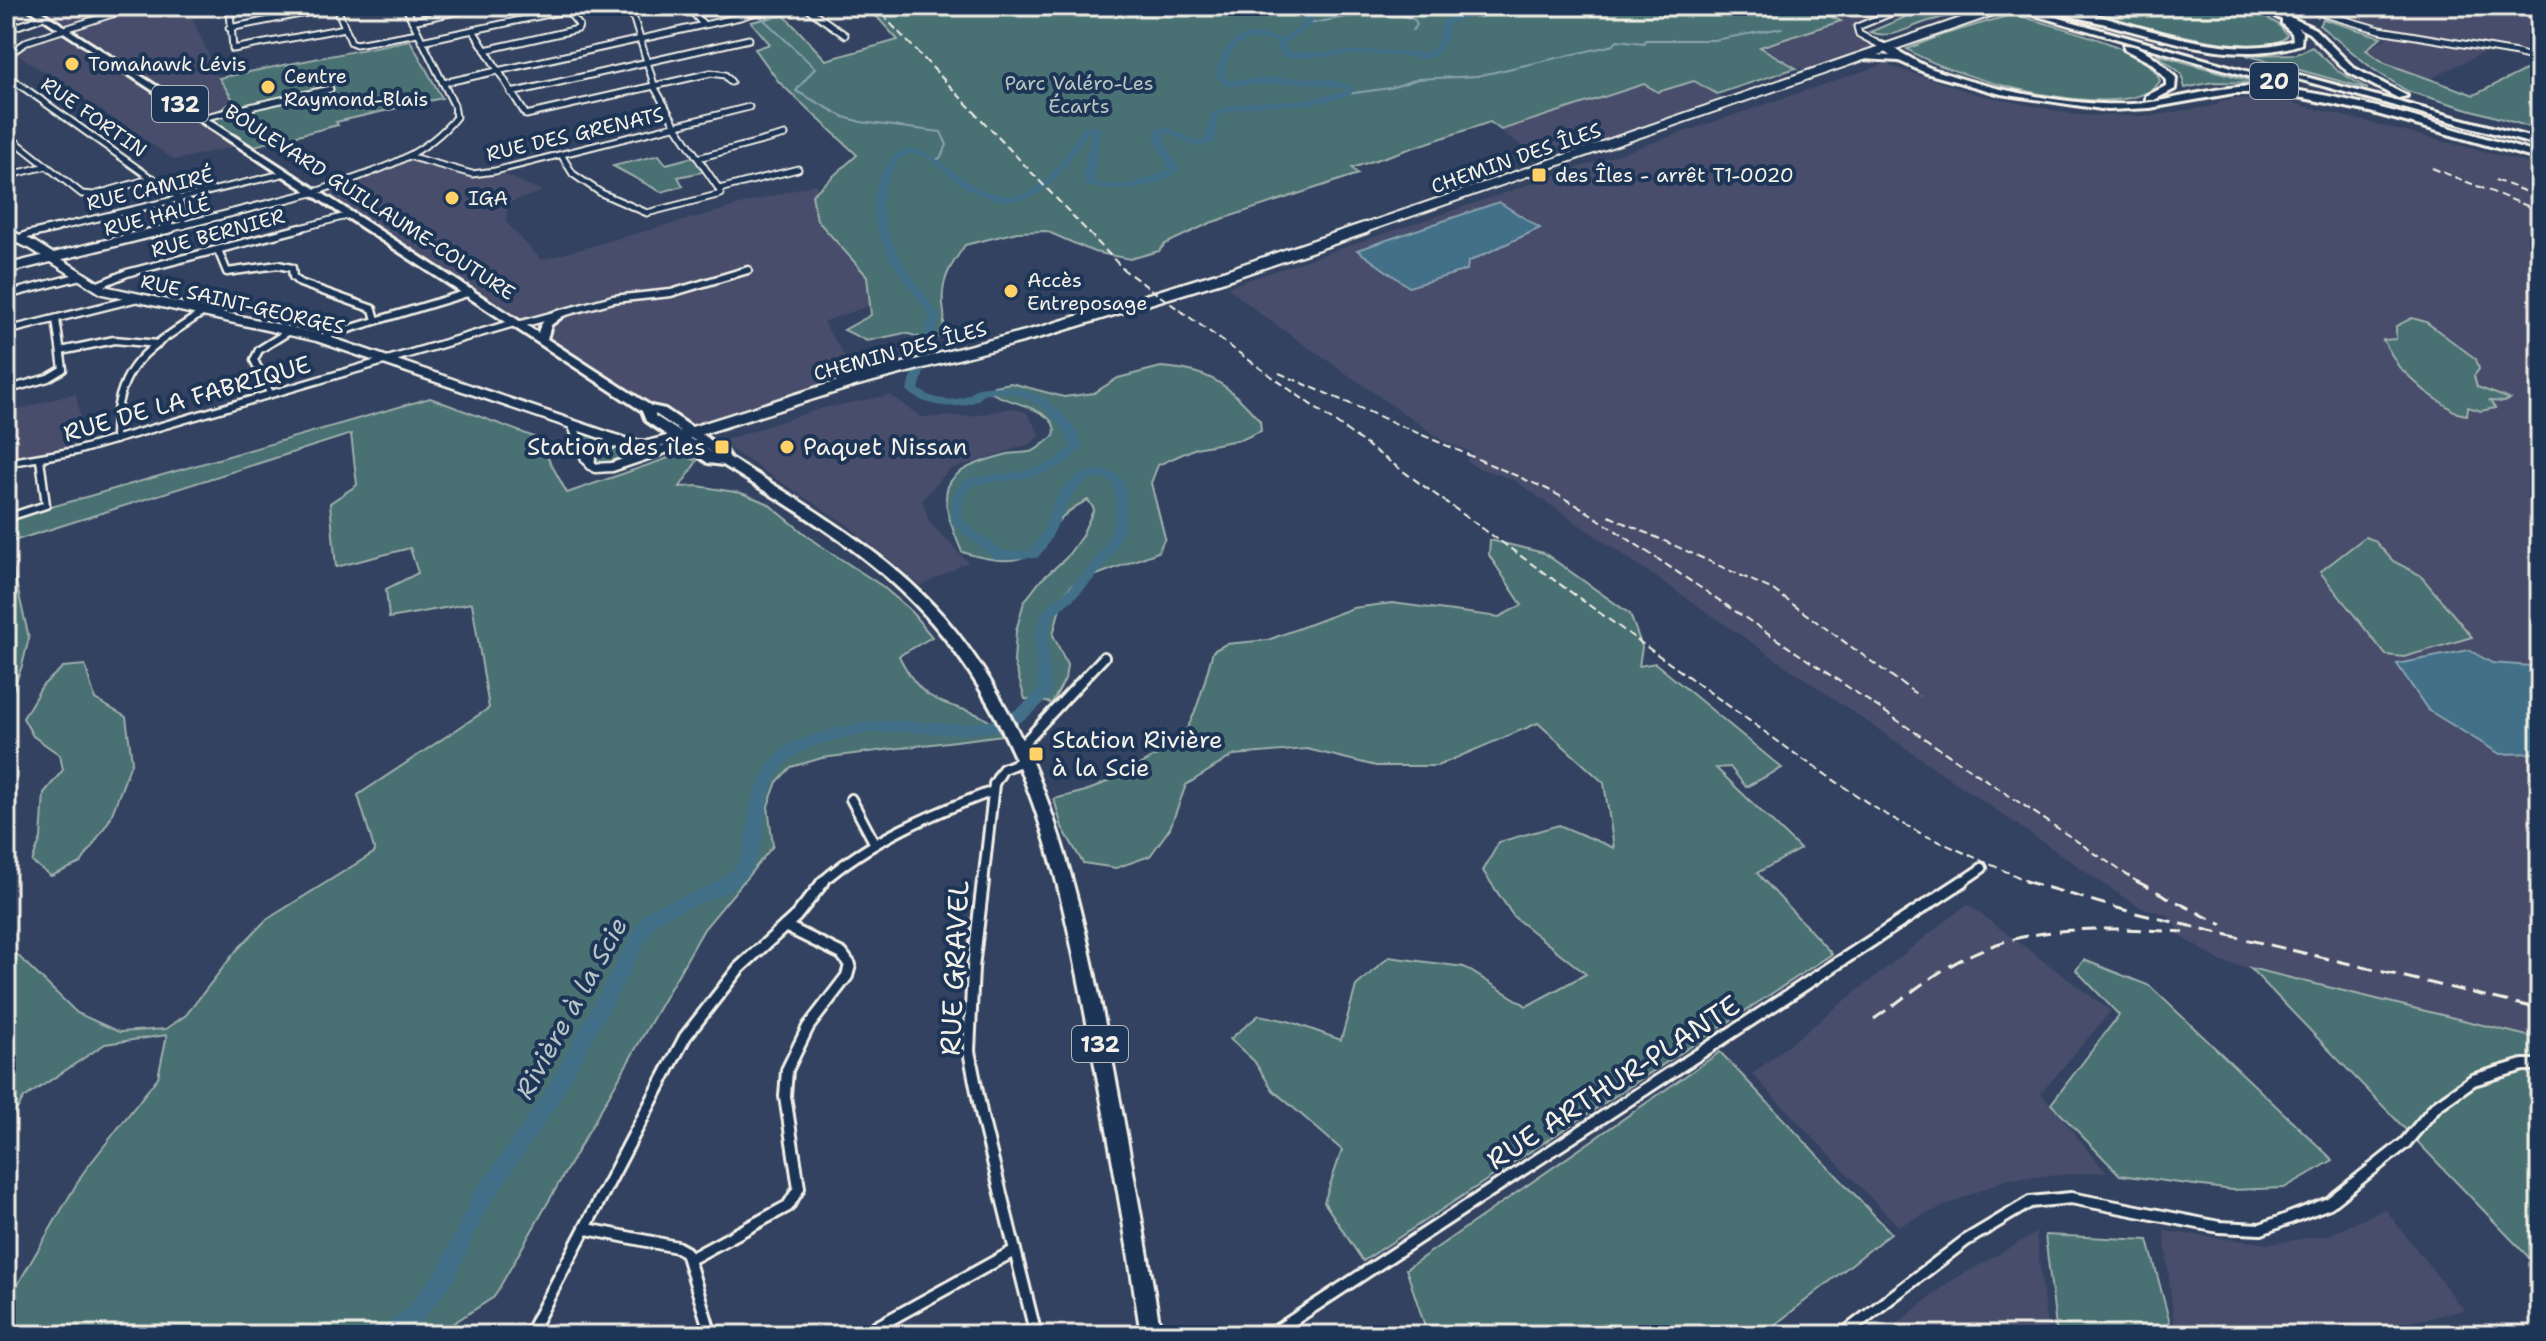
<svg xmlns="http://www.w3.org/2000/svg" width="2546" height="1341" viewBox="0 0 2546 1341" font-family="'Shantell Sans',sans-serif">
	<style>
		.built { fill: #464e6a }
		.green { fill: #486f72; stroke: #9eb0ad; stroke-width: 2 }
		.water { fill: #436f89; stroke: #8aa3af; stroke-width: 2 }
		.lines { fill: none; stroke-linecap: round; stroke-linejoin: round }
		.stream { stroke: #8aa3af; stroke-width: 2 }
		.river { fill: #436f89; fill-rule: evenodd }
		.minor-far3-casing { stroke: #f4f1e8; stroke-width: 9 }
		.minor-far2-casing { stroke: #f4f1e8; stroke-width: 11 }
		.minor-far1-casing { stroke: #f4f1e8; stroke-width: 14 }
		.minor-casing { stroke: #f4f1e8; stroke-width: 16 }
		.tertiary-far1-casing { stroke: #f4f1e8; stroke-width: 10 }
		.tertiary-casing { stroke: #f4f1e8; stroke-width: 13 }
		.secondary-far1-casing { stroke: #f4f1e8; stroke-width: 12 }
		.secondary-casing { stroke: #f4f1e8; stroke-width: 15 }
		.primary-casing { stroke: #f4f1e8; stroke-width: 6 }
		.motorway-casing { stroke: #f4f1e8; stroke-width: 6 }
		.minor-far3 { stroke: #1d3557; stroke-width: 5 }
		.minor-far2 { stroke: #1d3557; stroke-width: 6 }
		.minor-far1 { stroke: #1d3557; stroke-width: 8 }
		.minor { stroke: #1d3557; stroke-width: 10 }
		.tertiary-far1 { stroke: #1d3557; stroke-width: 6 }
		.tertiary { stroke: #1d3557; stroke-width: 8 }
		.secondary-far1 { stroke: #1d3557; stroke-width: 8 }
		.secondary { stroke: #1d3557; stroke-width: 10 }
		.primary { fill: #1d3557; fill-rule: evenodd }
		.motorway { fill: #1d3557; fill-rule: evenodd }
		.rail-far1 { stroke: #f4f1e8; stroke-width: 2; stroke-dasharray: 8 4; stroke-linecap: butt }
		.rail { stroke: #f4f1e8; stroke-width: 3; stroke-dasharray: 15 8; stroke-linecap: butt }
		.secondary-bridge-casing { stroke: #f4f1e8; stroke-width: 12; stroke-linecap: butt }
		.secondary-bridge { stroke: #1d3557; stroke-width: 8 }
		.poi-dot { fill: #ffd166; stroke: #1d3557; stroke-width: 3 }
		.labels { text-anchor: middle; stroke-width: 8; stroke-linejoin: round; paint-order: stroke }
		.far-poi-label { font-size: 20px; fill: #f4f1e8; stroke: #1d3557; text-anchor: start }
		.far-park-label { font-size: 20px; fill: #b8c4bf; stroke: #1d3557 }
		.far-street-label { font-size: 20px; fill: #f4f1e8; stroke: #1d3557 }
		.shield { fill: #1d3557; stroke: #b4b9bc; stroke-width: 2 }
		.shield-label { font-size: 22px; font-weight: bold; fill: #f4f1e8 }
		.street-label { font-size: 24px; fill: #f4f1e8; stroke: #1d3557 }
		.poi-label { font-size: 24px; fill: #f4f1e8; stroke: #1d3557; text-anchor: start }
		.water-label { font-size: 26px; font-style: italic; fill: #b6c4c7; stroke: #1d3557 }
		.near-street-label { font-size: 28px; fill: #f4f1e8; stroke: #1d3557 }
	</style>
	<rect width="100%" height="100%" fill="#334260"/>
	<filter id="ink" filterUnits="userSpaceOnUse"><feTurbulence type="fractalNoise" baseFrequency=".0125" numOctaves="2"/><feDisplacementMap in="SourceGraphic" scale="16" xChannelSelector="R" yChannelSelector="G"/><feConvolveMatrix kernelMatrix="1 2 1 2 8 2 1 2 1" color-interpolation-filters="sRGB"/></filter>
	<g filter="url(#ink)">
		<g class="built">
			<polygon points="19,6 187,6 219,78 234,101 207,119 237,146 175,160 11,50 60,30"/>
			<polygon points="1809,6 1907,6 1852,26 1885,43 1805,71 1760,47 1840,21"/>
			<polygon points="2290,6 2540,6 2540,51 2498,45 2430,79 2385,63 2366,50 2388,37"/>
			<polygon points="1884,64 1976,94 2077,115 2149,116 2218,105 2219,101 2237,98 2289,102 2540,166 2540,1040 2222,962 2183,938 2169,915 2144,909 2123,897 1514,480 1476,467 1466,461 1473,453 1445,442 1259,313 1227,287"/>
			<polygon points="1679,73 1724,98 1544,161 1499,130"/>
			<polygon points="417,156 472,173 501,173 543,191 508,203 506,222 541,260 815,184 886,300 823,322 857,375 691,427 313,196"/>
			<polygon points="76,393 86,448 6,461 6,413"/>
			<polygon points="890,395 921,417 973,416 1011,408 1026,412 1041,435 1030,444 949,470 922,500 930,523 968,562 921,586 846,524 719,442 819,409"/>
			<polygon points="1967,904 2111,1011 2041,1093 2106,1172 2007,1179 1898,1226 1752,1074"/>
			<polygon points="2385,1209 2464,1310 2356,1335 2175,1335 2164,1231 2269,1244 2329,1235"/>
			<polygon points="2036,1233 2048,1335 1883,1335 1949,1282"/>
		</g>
		<g class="green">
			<path d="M867,6H1809L1841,21L1760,47L1796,68L1717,94L1694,81L1658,92L1644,84L1501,130L1490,122L1352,168L1358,174L1210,223L1165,244L1159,251L1130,259L1094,252L1046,231L1017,232L965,245C955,260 944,274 943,292C941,314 949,312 940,337L926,339L905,333L867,341L844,330L871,315L867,276L817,220L812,195L857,155L779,82L755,49L770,44L751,22L784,15L826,60L898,40Z"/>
			<path d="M1920,6H1968C1954,16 1942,17 1926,22C1906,28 1892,40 1870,32L1903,18Z"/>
			<path d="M2068,6H2245L2278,24L2287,35C2267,66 2102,15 2068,6Z"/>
			<path d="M2010,15L2023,17C2053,26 2153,48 2160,81C2130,129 1946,76 1907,49L1942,35Z"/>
			<polygon points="2323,19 2381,37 2366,50 2385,63 2474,95 2540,63 2540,130 2407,91 2373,69 2319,25"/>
			<polygon points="410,40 442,98 336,122 338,125 250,147 207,118 234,101 219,78"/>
			<polygon points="2312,47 2338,71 2368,89 2246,55 2297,54"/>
			<polygon points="2156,54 2258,83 2213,82 2185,88 2181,73"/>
			<polygon points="659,155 666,164 697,156 707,171 678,177 683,186 661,192 613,166"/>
			<polygon points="2412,318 2426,322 2476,359 2479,369 2474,376 2477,387 2510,399 2504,402 2490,401 2495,408 2481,411 2468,407 2467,415 2457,413 2425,391 2399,367 2383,340 2396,339 2396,326"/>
			<path d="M1161,367C1210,370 1229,385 1260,421L1261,431L1243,439L1196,448L1158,465L1151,483L1165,538L1158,552L1094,576L1071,586L1063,596L1053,635L1067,665L1065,679L1052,703L1025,699L1014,662L1016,631L1024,602L1041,580L1066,558L1081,537L1094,509L1088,500C1027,528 1054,581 962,552C935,488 937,472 1008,454C1015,452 1025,454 1033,451C1040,448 1047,440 1054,436C1062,409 1006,403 990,392L994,386L1011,383L1064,397L1094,393L1118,378Z"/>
			<path d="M430,398L537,438L567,493L680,454L697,461L680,487L698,486L741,493L767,503L815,542L882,586L909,609L932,637L899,656C906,670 916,688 930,696C959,714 979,705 1003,735L822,758L791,767L777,782L768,806L773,846L704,929L494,1297L435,1335H6V1321L15,1289L83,1173L158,1077L167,1035L105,1044L24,1098L6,1127V944L77,1013L119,1032L166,1029L186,1015L236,951L266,920L375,852L358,795L489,708L472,603L389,618L386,589L418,573L410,548L336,567L330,503L357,485L351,434L7,543L29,638L22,666L6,708V520Z"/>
			<polygon points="572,424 648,445 656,452 595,468"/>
			<polygon points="2365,537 2374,540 2393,561 2420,575 2472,637 2404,657 2386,655 2320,572"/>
			<path d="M1490,540L1544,553L1630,614L1642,647L1639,666L1655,663L1782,768L1746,787L1730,767L1716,768L1800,849L1757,873L1832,954L1363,1261L1324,1202L1342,1150L1273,1090L1254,1061L1230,1039L1259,1015L1288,1021L1341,1040L1356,986L1389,957L1464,967L1527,1006L1586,974L1514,917L1483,871L1499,842L1559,825L1614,848L1604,783L1538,723L1437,766H1376L1307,749L1234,755L1186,785L1170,828L1150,856L1116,868L1083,863L1062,827L1054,799C1068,795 1083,793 1096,787C1111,780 1173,749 1181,738C1198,714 1205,679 1213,651L1226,644L1268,640L1353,608L1392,603L1499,617L1522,605L1489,555Z"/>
			<polygon points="85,665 95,699 126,717 132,761 110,819 81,863 51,876 32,862 41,838 44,793 63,770 60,755 33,736 23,718 42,686 63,667"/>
			<polygon points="2084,960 2150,986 2333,1160 2284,1188 2232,1190 2120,1175 2051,1104 2119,1015 2076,970"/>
			<polygon points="2250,968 2540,1039 2540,1269"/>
			<polygon points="1720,1052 1891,1233 1762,1335 1428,1335 1406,1269"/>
			<polygon points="2045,1235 2148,1240 2173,1335 2057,1335"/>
		</g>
		<g class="water">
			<polygon points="1499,202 1540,228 1468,262 1467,270 1409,287 1357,250"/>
			<polygon points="2469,650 2492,663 2531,666 2540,676 2540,753 2500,754 2428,710 2397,664"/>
		</g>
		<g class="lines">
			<g class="stream">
				<polyline points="758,14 815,68 796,91 844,117 861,122 941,132 947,145 940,158 935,160"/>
				<polyline points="1308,24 1372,12 1399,14 1415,20 1417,25 1413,30"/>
				<polyline points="1347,94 1390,88 1418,79 1477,76 1614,45 1617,40 1644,43 1645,40 1714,40 1782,28"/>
			</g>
			<g class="river">
				<path d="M1309,6H1317L1311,26L1284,44L1289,53L1385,50L1426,53L1436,45L1443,20L1478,11L1524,13L1543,6H1552C1529,26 1502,12 1475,16C1467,17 1458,21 1450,23C1448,35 1446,49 1434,56C1423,62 1409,56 1397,55C1360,52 1323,59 1286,58L1283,57L1274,41C1242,36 1229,44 1224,76L1228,80C1265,79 1323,71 1355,88L1350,96C1333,100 1317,104 1300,105C1271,107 1244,103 1218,117L1215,142C1188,156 1184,134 1164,133V140L1179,170C1152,191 1116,195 1085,185L1083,175L1091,132H1088C1066,166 1045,209 997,200C980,196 967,190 954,179C943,170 928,154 912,154C900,155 896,164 891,174C887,183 883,193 882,203C882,242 919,285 940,316L919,389C932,401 964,405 975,389C1021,378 1065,401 1083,445C1057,483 1012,477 972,486C961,496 962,507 963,521L1003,551H1029C1050,531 1048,495 1073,479C1082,472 1097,468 1108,471C1122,474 1127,485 1127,498C1129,539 1105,570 1076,597C1069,604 1058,609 1053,618C1043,639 1051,669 1052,691C1015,750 949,731 890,732C864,732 838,738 813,747C746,771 780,844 743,880C720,903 682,905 656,923L556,1106L487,1209L453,1281L421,1322L404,1335H378L381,1328L407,1308L439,1267L473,1195L544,1094L644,913C671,896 709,893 732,870C746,856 745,837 748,819C752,792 767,754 794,742C823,730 858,721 889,721C947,719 994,740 1038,690C1037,666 1030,638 1041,616C1046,604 1058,599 1067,590C1096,563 1126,526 1112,483L1104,478C1061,479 1063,534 1037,558L995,559L951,523L952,496L964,480C998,471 1048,477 1071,445C1057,410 1022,386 984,394C970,414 922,408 907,390L930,316C906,282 860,228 877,185C904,115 936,163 975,186C988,193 1007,198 1022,194C1051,187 1067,150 1082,127L1095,126L1100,129V135L1093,181C1120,190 1144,182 1169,169L1154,140L1157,128C1182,125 1183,141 1204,141L1211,114C1239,99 1268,102 1299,100C1314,98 1329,95 1344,92L1346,89L1304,83L1226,86L1216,77C1221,41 1246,24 1281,39L1304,23Z"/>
				<path d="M1575,6H1595C1591,10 1579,10 1575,6Z"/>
			</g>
			<defs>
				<g id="minor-far3">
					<polyline points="237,6 230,12 233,49 345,28"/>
					<polyline points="336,6 351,42 356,44 418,33"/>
					<polyline points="630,6 655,88 676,126 719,189"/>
					<polyline points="687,6 703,24"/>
					<polyline points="804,6 845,35"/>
					<polyline points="2297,6 2380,30 2517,53 2540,60"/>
					<polyline points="412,21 483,6"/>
					<polyline points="229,28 336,7"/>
					<polyline points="6,30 44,17"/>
					<polyline points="473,30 526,115 711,73 725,75 731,82"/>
					<polyline points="421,41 587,6"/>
					<polyline points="1882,46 1859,34 1857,27 1908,6"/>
					<polyline points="485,50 578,29 579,25 567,10"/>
					<polyline points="6,56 28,41 137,6"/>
					<polyline points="6,75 179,198 184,226"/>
					<polyline points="443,83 740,17 775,6"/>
					<polyline points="511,93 749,39"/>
					<polyline points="201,118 330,89"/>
					<polyline points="6,134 82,194 94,195 153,178"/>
					<polyline points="408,156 472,174 495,171 749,107"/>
					<polyline points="562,156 573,174 601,193 647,213 721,194 719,189"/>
					<polyline points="698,158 785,135"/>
					<polyline points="6,176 47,166"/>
					<polyline points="719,189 798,169"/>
					<path d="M315,192C366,174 421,161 456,117L454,105L405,6"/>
					<polyline points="48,230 286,173"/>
					<polyline points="293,230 350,215"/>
				</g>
				<g id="minor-far2">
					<polyline points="6,246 27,235 57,228"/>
					<polyline points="218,250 227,272 278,265 292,268 293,277 300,283 373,309 376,320"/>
					<polyline points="96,286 127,273 301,228"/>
					<polyline points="6,295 77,277"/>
					<polyline points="518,325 613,299 671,293 748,270"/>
					<polyline points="6,331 138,298"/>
					<polyline points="319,338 471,292"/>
					<polyline points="61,351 114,340 158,344"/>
					<polyline points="6,390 48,378 63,369 56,319"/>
					<polyline points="270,393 254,360 259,350 291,330"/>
					<path d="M115,440C115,363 147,350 205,311"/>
					<polyline points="6,463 76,451 514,323"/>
					<polyline points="6,518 46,505 40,459"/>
				</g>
				<g id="minor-far1">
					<polyline points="6,518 10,517"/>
					<polyline points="1020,747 1104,657"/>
					<polyline points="851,799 875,844"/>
					<path d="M821,883C869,840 934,813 993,791"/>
					<polyline points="983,883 994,784 1003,769 1025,760"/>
					<polyline points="1960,883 1982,868"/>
				</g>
				<g id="minor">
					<polyline points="983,881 973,968 969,1051 982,1117 1036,1335"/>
					<polyline points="587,1229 677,1247 686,1252 711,1335"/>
					<polyline points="690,1259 788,1206 799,1188 785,1096 787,1070 808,1027 847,976 850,965 842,954 785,926"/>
					<polyline points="529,1335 685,1037 739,968 796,916 824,881"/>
					<polyline points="862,1335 1014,1251"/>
					<polyline points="1270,1335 1963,881"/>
					<polyline points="1842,1335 1965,1241 2030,1202 2071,1198 2219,1227 2261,1229 2329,1203 2405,1143 2436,1106 2473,1080 2523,1065 2540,1065"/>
				</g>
				<polyline id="tertiary-far1" points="163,230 315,192"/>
				<g id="tertiary">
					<polyline points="6,233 32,245 103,290 317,337 630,444"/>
					<polyline points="6,269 171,228"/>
					<polyline points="573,426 586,459 595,468 612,467 686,442"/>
					<polyline points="590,465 592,451 608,443 648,445 678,437"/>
				</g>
				<polyline id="secondary-far1" points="1359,230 1999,9"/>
				<polyline id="secondary" points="683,435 854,381 1045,331 1224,276 1365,228"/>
				<path id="primary" d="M24,6H33L538,333C541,322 551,309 564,311V315L551,325L547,339L651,406L665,409L725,450L730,458C805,504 885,550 944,617C1049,740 1080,900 1111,1054C1129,1148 1146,1241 1161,1335H1141C1127,1241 1111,1148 1093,1055C1065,904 1037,746 934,625C877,557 797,511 723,465L708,463L646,421L642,411ZM655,414L657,415L717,456L655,416Z"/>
				<g id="motorway">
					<polygon points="2002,6 2017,6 2292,84 2283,86"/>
					<path d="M2046,6C2067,6 2086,13 2106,18C2160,33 2239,59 2293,40L2292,33L2282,24V20L2256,6H2268L2315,29L2354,68L2407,96L2398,98L2348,72L2309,33L2297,27L2302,32L2301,44C2239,65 2167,40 2106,24C2087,19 2063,16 2046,6Z"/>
					<path d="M1882,43C1899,50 1913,61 1930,68C1985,89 2074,107 2132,104C2179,101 2223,82 2270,87C2362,97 2451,129 2540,154V160L2370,112L2303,98L2269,93H2234L2150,108L2108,110L2001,94L1926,73L1899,61L1862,59V55L1865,54L1890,56L1877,46Z"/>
					<path d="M2124,45C2144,45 2163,63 2176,78L2175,89L2154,100H2146V96L2166,86V79L2153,64L2124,49Z"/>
					<polygon points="2269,67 2540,140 2540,146 2269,71"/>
				</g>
			</defs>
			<use href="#minor-far3" class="minor-far3-casing"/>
			<use href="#minor-far2" class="minor-far2-casing"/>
			<use href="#minor-far1" class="minor-far1-casing"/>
			<use href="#minor" class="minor-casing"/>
			<use href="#tertiary-far1" class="tertiary-far1-casing"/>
			<use href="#tertiary" class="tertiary-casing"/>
			<use href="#secondary-far1" class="secondary-far1-casing"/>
			<use href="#secondary" class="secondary-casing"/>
			<use href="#primary" class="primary-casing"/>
			<use href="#motorway" class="motorway-casing"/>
			<use href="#minor-far3" class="minor-far3"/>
			<use href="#minor-far2" class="minor-far2"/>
			<use href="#minor-far1" class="minor-far1"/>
			<use href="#minor" class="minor"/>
			<use href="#tertiary-far1" class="tertiary-far1"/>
			<use href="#tertiary" class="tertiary"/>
			<use href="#secondary-far1" class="secondary-far1"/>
			<use href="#secondary" class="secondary"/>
			<use href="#primary" class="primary"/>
			<use href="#motorway" class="motorway"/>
			<g class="rail-far1">
				<polyline points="874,6 1124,270 1801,758 1880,811 1920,833 2032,883"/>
				<polyline points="2432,168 2540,211"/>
				<polyline points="2495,180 2540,197"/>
				<polyline points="1279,373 1547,489 1582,508 2139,883"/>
				<polyline points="1609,516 1773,590 1919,696"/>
			</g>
			<g class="rail">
				<polyline points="2025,881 2131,912 2540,1009"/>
				<polyline points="2136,881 2222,925"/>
				<path d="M1874,1019C1906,997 1936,971 1972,954C2038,923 2113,928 2184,932"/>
			</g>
			<defs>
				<polyline id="secondary-bridge" points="1999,9 2007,6"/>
			</defs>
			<use href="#secondary-bridge" class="secondary-bridge-casing"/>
			<use href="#secondary-bridge" class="secondary-bridge"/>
		</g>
	</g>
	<g class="poi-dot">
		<circle cx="72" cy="64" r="8"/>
		<circle cx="268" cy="87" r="8"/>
		<rect x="1531" y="167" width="16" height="16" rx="4"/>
		<circle cx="452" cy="198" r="8"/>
		<circle cx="1011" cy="291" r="8"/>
		<rect x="714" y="439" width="16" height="16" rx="4"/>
		<circle cx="787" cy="447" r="8"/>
		<rect x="1028" y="746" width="16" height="16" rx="4"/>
	</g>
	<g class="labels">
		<g class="far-poi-label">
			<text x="88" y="71">Tomahawk Lévis</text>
			<text x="284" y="83">Centre<tspan x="284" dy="23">Raymond-Blais</tspan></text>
			<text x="1555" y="182">des Îles - arrêt T1-0020</text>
			<text x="468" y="205">IGA</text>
			<text x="1027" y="287">Accès<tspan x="1027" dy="23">Entreposage</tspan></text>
		</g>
		<g class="far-park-label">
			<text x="1079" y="90">Parc Valéro-Les<tspan x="1079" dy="23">Écarts</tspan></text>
		</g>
		<g class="far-street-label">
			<text transform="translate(94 117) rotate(35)" y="7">RUE FORTIN</text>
			<text transform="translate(575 134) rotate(-13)" y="7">RUE DES GRENATS</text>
			<text transform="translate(1516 158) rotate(-19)" y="7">CHEMIN DES ÎLES</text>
			<text transform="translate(150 189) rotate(-13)" y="7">RUE CAMIRÉ</text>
			<text transform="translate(370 202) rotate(33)" y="7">BOULEVARD GUILLAUME-COUTURE</text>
			<text transform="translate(157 216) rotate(-14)" y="7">RUE HALLÉ</text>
			<text transform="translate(218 233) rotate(-15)" y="7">RUE BERNIER</text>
			<text transform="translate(243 304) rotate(13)" y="7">RUE SAINT-GEORGES</text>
			<text transform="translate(900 351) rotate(-15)" y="7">CHEMIN DES ÎLES</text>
		</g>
		<g class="shield">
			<rect x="2250" y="63" width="48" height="36" rx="6"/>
			<rect x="152" y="86" width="56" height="36" rx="6"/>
			<rect x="1072" y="1026" width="56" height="36" rx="6"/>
		</g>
		<g class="shield-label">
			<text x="2274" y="89">20</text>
			<text x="180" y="112">132</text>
			<text x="1100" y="1052">132</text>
		</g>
		<g class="street-label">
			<text transform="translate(187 399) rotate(-16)" y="8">RUE DE LA FABRIQUE</text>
		</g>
		<g class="poi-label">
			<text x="706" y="455" text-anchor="end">Station des îles</text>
			<text x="803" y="455">Paquet Nissan</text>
			<text x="1052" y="748">Station Rivière<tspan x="1052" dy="28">à la Scie</tspan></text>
		</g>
		<g class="water-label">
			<text transform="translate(571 1008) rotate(-61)" y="9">Rivière à la Scie</text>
		</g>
		<g class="near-street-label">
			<text transform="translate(954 968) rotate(-87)" y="10">RUE GRAVEL</text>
			<text transform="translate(1613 1082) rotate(-33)" y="10">RUE ARTHUR-PLANTE</text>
		</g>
	</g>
	<rect width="2546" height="1341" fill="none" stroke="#1d3557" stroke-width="32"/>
	<rect x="16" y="16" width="2514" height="1309" fill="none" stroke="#f4f1e8" stroke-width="3" filter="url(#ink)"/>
</svg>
